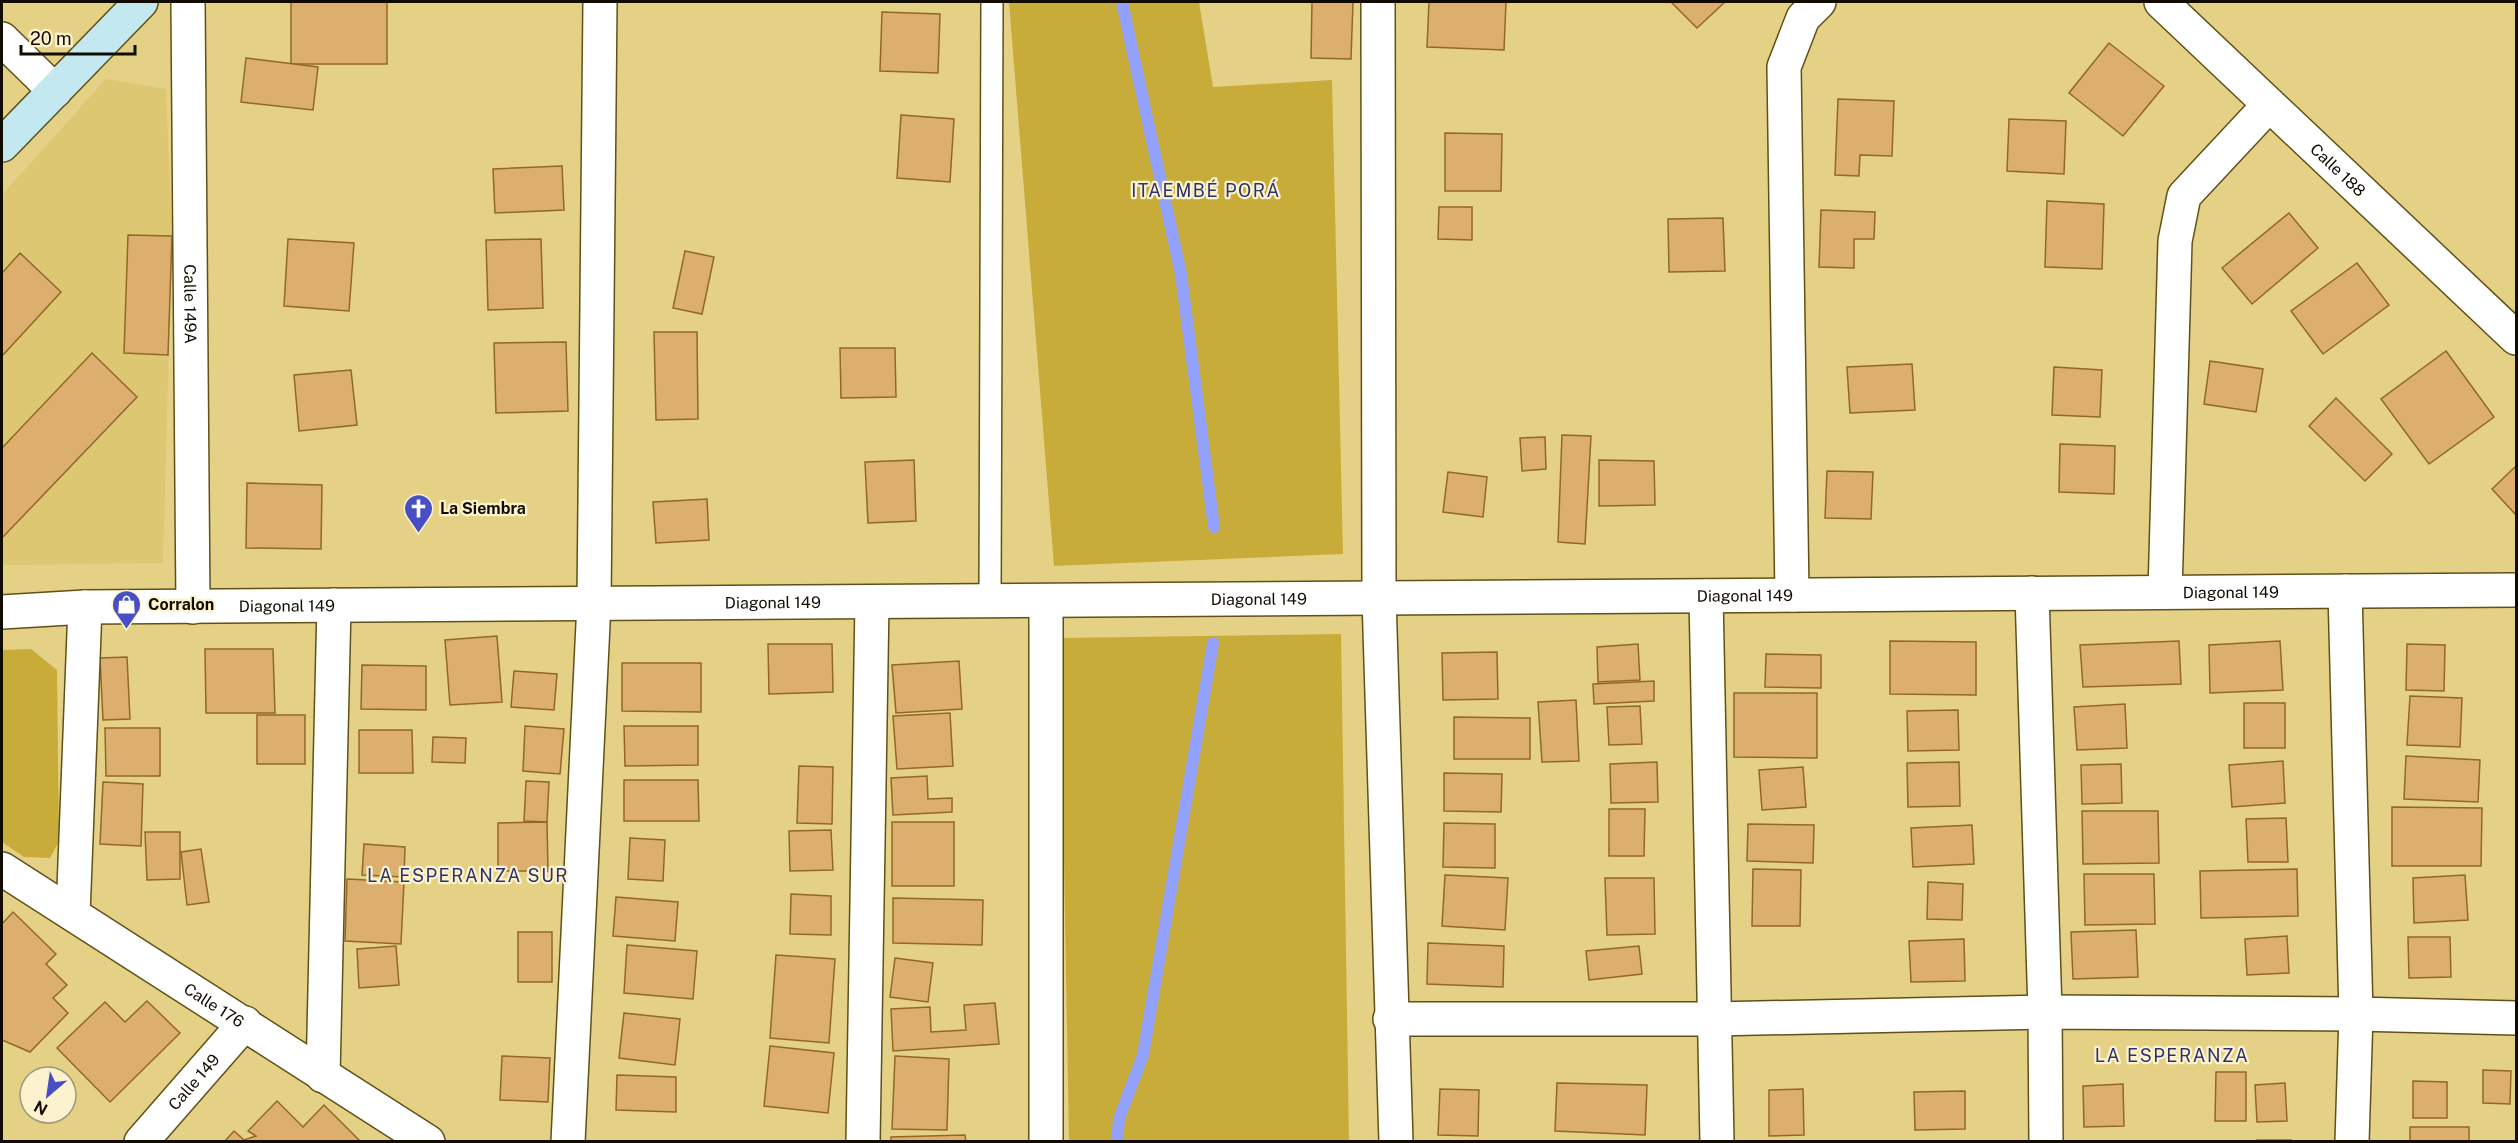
<svg xmlns="http://www.w3.org/2000/svg" width="2518" height="1143" viewBox="0 0 2518 1143" font-family="'Public Sans',sans-serif">
	<style>
		.built { fill: #ddc773 }
		.green { fill: #c8ac3a }
		.lines { fill: none; stroke-linecap: round; stroke-linejoin: round }
		.stream { stroke: #91a1fb; stroke-width: 12 }
		.building { fill: #dcaf6f; stroke: #926826; stroke-width: 1.5 }
		.lane-casing { stroke: #5f5117; stroke-width: 24 }
		.street-casing { stroke: #5f5117; stroke-width: 36 }
		.secondary-casing { stroke: #5f5117; stroke-width: 36 }
		.lane { stroke: #fff; stroke-width: 21 }
		.street { stroke: #fff; stroke-width: 33 }
		.secondary { stroke: #c3e8f0; stroke-width: 33 }
		.labels { text-anchor: middle; stroke-width: 4.5; stroke-linejoin: round; paint-order: stroke }
		.street-label { font-size: 16px; fill: #120c00; stroke: #fcf3ce }
		.poi-label { font-size: 16px; font-weight: bold; fill: #120c00; stroke: #fcf3ce; text-anchor: start }
		.neighbourhood-label { font-size: 18px; letter-spacing: 1.5px; fill: #2b316b; stroke: #fcf3ce }
	</style>
	<rect width="100%" height="100%" fill="#e5d186"/>
	<polygon class="built" points="106,79 166,89 172,236 163,563 2,565 2,195"/>
	<g class="green">
		<polygon points="1009,2 1199,2 1213,87 1332,80 1343,554 1054,566"/>
		<polygon points="1341,634 1349,1141 1069,1141 1060,638"/>
		<polygon points="31,649 57,670 59,841 50,858 24,857 2,842 2,650"/>
	</g>
	<g class="lines">
		<g class="stream">
			<polyline points="1122,2 1181,274 1214,527"/>
			<polyline points="1117,1142 1119,1119 1143,1055 1213,643"/>
		</g>
	</g>
	<g class="building">
		<rect x="291" y="2" width="96" height="62"/>
		<polygon points="1312,2 1353,2 1351,59 1311,58"/>
		<polygon points="1429,2 1506,2 1504,50 1427,47"/>
		<polygon points="1671,2 1725,2 1697,28"/>
		<polygon points="882,12 940,14 938,73 880,71"/>
		<polygon points="2109,43 2164,86 2123,136 2069,93"/>
		<polygon points="246,58 318,67 313,110 241,102"/>
		<polygon points="1838,99 1894,101 1892,156 1860,155 1859,176 1835,175"/>
		<polygon points="901,115 954,119 950,182 897,178"/>
		<polygon points="2009,119 2066,121 2064,174 2007,171"/>
		<polygon points="1445,133 1502,134 1501,191 1445,191"/>
		<polygon points="562,166 564,210 495,213 493,169"/>
		<polygon points="2047,201 2104,204 2102,269 2045,267"/>
		<polygon points="1439,207 1472,207 1472,240 1438,239"/>
		<polygon points="1821,210 1875,212 1874,239 1854,239 1854,268 1819,267"/>
		<polygon points="2289,213 2318,248 2252,304 2222,268"/>
		<polygon points="1723,218 1725,271 1669,272 1668,219"/>
		<polygon points="128,235 172,236 168,355 124,353"/>
		<polygon points="288,239 354,243 349,311 284,306"/>
		<polygon points="541,239 543,308 488,310 486,240"/>
		<polygon points="685,251 714,257 702,314 673,308"/>
		<polygon points="20,253 61,292 2,356 2,273"/>
		<polygon points="2357,263 2389,305 2323,354 2291,311"/>
		<polygon points="654,332 697,332 698,419 656,420"/>
		<polygon points="566,342 568,411 496,413 494,343"/>
		<polygon points="840,348 895,348 896,397 841,398"/>
		<polygon points="2446,351 2494,417 2429,464 2381,399"/>
		<polygon points="92,353 137,397 2,538 2,448"/>
		<polygon points="2210,361 2263,369 2256,412 2204,404"/>
		<polygon points="1912,364 1915,410 1850,413 1847,367"/>
		<polygon points="2054,367 2102,370 2100,417 2052,415"/>
		<polygon points="351,370 357,425 299,431 294,375"/>
		<polygon points="2336,398 2392,454 2365,481 2309,426"/>
		<polygon points="1562,435 1591,436 1585,544 1558,542"/>
		<polygon points="1545,437 1546,469 1522,471 1520,438"/>
		<polygon points="2060,444 2115,446 2114,494 2059,492"/>
		<polygon points="914,460 916,521 868,523 865,462"/>
		<polygon points="1599,460 1654,461 1655,505 1599,506"/>
		<polygon points="2516,466 2516,515 2492,489"/>
		<polygon points="1827,471 1873,472 1871,519 1825,518"/>
		<polygon points="1448,472 1487,477 1483,517 1443,512"/>
		<polygon points="247,483 322,485 321,549 246,548"/>
		<polygon points="707,499 709,540 656,543 653,502"/>
		<polygon points="497,636 502,702 450,705 445,640"/>
		<polygon points="1890,641 1976,642 1976,695 1890,694"/>
		<polygon points="2179,641 2181,684 2083,687 2080,645"/>
		<polygon points="2280,641 2283,690 2210,693 2209,645"/>
		<polygon points="768,644 832,644 833,692 769,694"/>
		<polygon points="1638,644 1640,680 1598,682 1597,647"/>
		<polygon points="2407,644 2445,645 2444,691 2406,690"/>
		<polygon points="205,649 273,649 275,713 206,713"/>
		<polygon points="1497,652 1498,699 1443,700 1442,653"/>
		<polygon points="1766,654 1821,655 1821,688 1765,687"/>
		<polygon points="127,657 130,719 103,720 100,658"/>
		<polygon points="959,661 962,709 896,713 892,665"/>
		<polygon points="622,663 701,663 701,712 622,711"/>
		<polygon points="362,665 426,666 426,710 361,709"/>
		<polygon points="514,671 557,674 554,710 511,707"/>
		<polygon points="1654,681 1654,701 1594,704 1593,684"/>
		<polygon points="1734,693 1817,693 1817,758 1734,757"/>
		<polygon points="2410,696 2462,698 2460,747 2407,745"/>
		<polygon points="1576,700 1579,761 1542,762 1538,702"/>
		<rect x="2244" y="703" width="41" height="45"/>
		<polygon points="2125,704 2127,748 2077,750 2074,707"/>
		<polygon points="1640,706 1642,744 1609,745 1607,707"/>
		<polygon points="1958,710 1959,750 1908,751 1907,711"/>
		<polygon points="950,713 953,766 897,769 893,716"/>
		<rect x="257" y="715" width="48" height="49"/>
		<polygon points="1454,717 1530,718 1530,759 1454,759"/>
		<polygon points="525,726 564,729 560,774 523,771"/>
		<polygon points="624,726 698,726 698,765 625,766"/>
		<polygon points="105,728 160,728 160,776 106,776"/>
		<polygon points="359,730 412,730 413,773 359,773"/>
		<polygon points="433,737 466,738 465,763 432,762"/>
		<polygon points="2406,756 2480,760 2478,802 2404,799"/>
		<polygon points="2283,761 2285,803 2232,807 2229,765"/>
		<polygon points="1657,762 1658,802 1611,803 1610,764"/>
		<polygon points="1959,762 1960,806 1908,807 1907,763"/>
		<polygon points="2121,764 2122,803 2082,804 2081,765"/>
		<polygon points="799,766 833,767 832,824 797,823"/>
		<polygon points="1803,767 1806,807 1762,810 1759,770"/>
		<polygon points="1444,773 1502,774 1501,812 1444,811"/>
		<polygon points="927,776 928,799 952,798 952,812 893,815 891,778"/>
		<polygon points="624,780 698,780 699,821 624,821"/>
		<polygon points="526,781 549,782 547,822 524,821"/>
		<polygon points="103,782 143,784 141,846 100,844"/>
		<polygon points="2392,807 2482,808 2481,866 2392,866"/>
		<polygon points="1609,809 1645,809 1644,856 1609,856"/>
		<polygon points="2082,811 2158,811 2159,863 2083,864"/>
		<polygon points="2286,818 2288,862 2248,862 2246,819"/>
		<polygon points="547,822 548,871 498,871 498,823"/>
		<rect x="892" y="822" width="62" height="64"/>
		<polygon points="1444,823 1495,824 1495,868 1443,867"/>
		<polygon points="1748,824 1814,825 1813,863 1747,861"/>
		<polygon points="1972,825 1974,864 1913,867 1911,828"/>
		<polygon points="831,830 833,870 790,871 789,831"/>
		<polygon points="145,832 180,832 180,879 147,880"/>
		<polygon points="630,838 665,840 663,881 628,879"/>
		<polygon points="364,844 405,847 404,877 362,875"/>
		<polygon points="201,849 209,902 187,905 181,852"/>
		<polygon points="1753,869 1801,870 1800,926 1752,926"/>
		<polygon points="2297,869 2298,916 2201,918 2200,871"/>
		<polygon points="2084,874 2154,874 2155,924 2085,925"/>
		<polygon points="1445,875 1508,878 1505,930 1442,926"/>
		<polygon points="2465,875 2468,920 2414,923 2413,878"/>
		<polygon points="1605,878 1654,878 1655,934 1607,935"/>
		<polygon points="347,879 404,882 401,944 345,941"/>
		<polygon points="1928,882 1963,884 1962,920 1927,919"/>
		<polygon points="791,894 831,896 831,935 790,934"/>
		<polygon points="616,897 678,902 675,941 613,936"/>
		<polygon points="893,898 983,900 982,945 893,943"/>
		<polygon points="13,912 56,954 46,964 67,985 53,998 68,1013 30,1052 2,1040 2,924"/>
		<polygon points="2136,930 2138,977 2073,979 2071,932"/>
		<rect x="518" y="932" width="34" height="50"/>
		<polygon points="2287,936 2289,973 2247,975 2245,939"/>
		<polygon points="2408,937 2450,937 2451,977 2409,978"/>
		<polygon points="1964,939 1965,981 1911,982 1909,941"/>
		<polygon points="1428,943 1504,946 1503,987 1427,984"/>
		<polygon points="627,945 697,951 693,999 624,993"/>
		<polygon points="396,946 399,985 359,988 357,949"/>
		<polygon points="1639,946 1642,974 1589,980 1586,951"/>
		<polygon points="776,955 835,959 829,1043 770,1038"/>
		<polygon points="895,958 933,963 928,1002 890,997"/>
		<polygon points="147,1001 180,1033 110,1102 57,1048 105,1002 125,1022"/>
		<polygon points="995,1003 999,1044 893,1051 891,1009 930,1007 931,1032 966,1030 964,1005"/>
		<polygon points="624,1013 680,1019 675,1065 619,1058"/>
		<polygon points="770,1046 834,1053 828,1113 764,1106"/>
		<polygon points="502,1056 550,1058 548,1102 500,1100"/>
		<polygon points="895,1056 949,1059 947,1130 892,1129"/>
		<polygon points="2483,1070 2511,1071 2510,1104 2483,1103"/>
		<polygon points="2216,1072 2246,1072 2246,1121 2215,1121"/>
		<polygon points="617,1075 676,1077 676,1112 616,1110"/>
		<polygon points="2413,1081 2447,1082 2447,1118 2413,1118"/>
		<polygon points="1557,1083 1647,1085 1645,1135 1555,1131"/>
		<polygon points="2285,1083 2287,1121 2257,1122 2255,1085"/>
		<polygon points="2123,1084 2124,1126 2084,1127 2083,1086"/>
		<polygon points="1440,1089 1479,1090 1478,1136 1438,1135"/>
		<polygon points="1803,1089 1804,1135 1769,1136 1769,1090"/>
		<polygon points="1965,1091 1965,1129 1915,1130 1914,1092"/>
		<polygon points="277,1101 303,1127 324,1105 361,1142 224,1142 234,1131 244,1140 256,1136 248,1131"/>
		<rect x="2410" y="1127" width="59" height="15"/>
		<polygon points="965,1135 966,1142 891,1142 891,1137"/>
		<rect x="2257" y="1140" width="34" height="2"/>
	</g>
	<g class="lines">
		<defs>
			<polyline id="lane" points="990,601 992,2"/>
			<g id="street">
				<path id="s1" d="M188,2L193,607"/>
				<polyline points="1378,2 1379,598 1396,1142"/>
				<path id="s2" d="M2161,2L2516,338"/>
				<polyline points="2,39 55,91"/>
				<polyline points="2345,591 2356,1014 2352,1142"/>
				<polyline points="2165,592 2175,241 2184,196 2269,105"/>
				<polyline points="2032,593 2045,1012 2046,1142"/>
				<polyline points="1792,595 1784,67 1803,18 1819,2"/>
				<polyline points="1706,596 1717,1142"/>
				<path id="s3" d="M2,612L85,607L2516,590"/>
				<path id="s4" d="M2,869L428,1142"/>
				<polyline points="73,914 85,607"/>
				<polyline points="1390,1019 1714,1019 2045,1012 2356,1014 2516,1018"/>
				<polyline points="323,1076 334,605"/>
				<path id="s5" d="M141,1142L245,1023"/>
				<polyline points="568,1142 594,603 600,2"/>
				<polyline points="863,1142 872,602"/>
				<polyline points="1046,1142 1046,601"/>
			</g>
			<polyline id="secondary" points="2,145 141,2"/>
		</defs>
		<use href="#lane" class="lane-casing"/>
		<use href="#street" class="street-casing"/>
		<use href="#secondary" class="secondary-casing"/>
		<use href="#lane" class="lane"/>
		<use href="#street" class="street"/>
		<use href="#secondary" class="secondary"/>
	</g>
	<defs>
		<symbol id="church-pin" viewBox="-11 -11 22 30"><path d="M0 17L-7.5 6A9.5 9.5 0 1 1 7.5 6Z" fill="#484fc4" stroke="#fcf3ce"/><path d="M-1.2-6h2.4v3.5h3.3v2.4h-3.3V6h-2.4V-.1h-3.3v-2.4h3.3Z" fill="#fff"/></symbol>
		<symbol id="shop-pin" viewBox="-11 -11 22 30"><path d="M0 17L-7.5 6A9.5 9.5 0 1 1 7.5 6Z" fill="#484fc4" stroke="#fcf3ce"/><path d="M-5-2.5h2.3a2.7 3.5 0 0 1 5.4 0H5L5.5 6h-11ZM-1.5-2.5h3a1.5 2.3 0 0 0-3 0Z" fill="#fff"/></symbol>
	</defs>
	<g fill-rule="evenodd">
		<use href="#church-pin" x="402" y="492" width="33" height="45"/>
		<use href="#shop-pin" x="110" y="588" width="33" height="45"/>
	</g>
	<g class="labels">
		<g class="street-label">
			<text dy="6" stroke="none"><textPath href="#s2" startOffset="244">Calle 188</textPath></text>
			<text dy="6" stroke="none"><textPath href="#s1" startOffset="302">Calle 149A</textPath></text>
			<text dy="6" stroke="none"><textPath href="#s3" startOffset="2229">Diagonal 149</textPath></text>
			<text dy="6" stroke="none"><textPath href="#s3" startOffset="1743">Diagonal 149</textPath></text>
			<text dy="6" stroke="none"><textPath href="#s3" startOffset="1257">Diagonal 149</textPath></text>
			<text dy="6" stroke="none"><textPath href="#s3" startOffset="771">Diagonal 149</textPath></text>
			<text dy="6" stroke="none"><textPath href="#s3" startOffset="285">Diagonal 149</textPath></text>
			<text dy="6" stroke="none"><textPath href="#s4" startOffset="252">Calle 176</textPath></text>
			<text dy="6" stroke="none"><textPath href="#s5" startOffset="80">Calle 149</textPath></text>
		</g>
		<g class="poi-label">
			<text x="440" y="514">La Siembra</text>
			<text x="148" y="610">Corralon</text>
		</g>
		<g class="neighbourhood-label">
			<text x="1206" y="197">ITAEMBÉ PORÁ</text>
			<text x="468" y="882">LA ESPERANZA SUR</text>
			<text x="2172" y="1062">LA ESPERANZA</text>
		</g>
	</g>
	<rect width="2518" height="1143" fill="none" stroke="#120c00" stroke-width="6"/>
	<g transform="translate(48 1095) rotate(209)"><circle r="28" fill="#fcf3ce" stroke="#9e977c" stroke-width="1.5"/>
	<path d="M0-4.5L10 22L0 15L-10 22Z" fill="#484fc4"/>
	<text y="-9" font-size="16" font-weight="bold" text-anchor="middle" fill="#120c00">N</text>
	</g>
	<path d="M21 45v9h114v-9" fill="none" stroke="#120c00" stroke-width="3"/>
	<text x="30" y="45" font-size="18" fill="#120c00" stroke="#fcf3ce" stroke-width="4.5" paint-order="stroke">20 m</text>
</svg>
